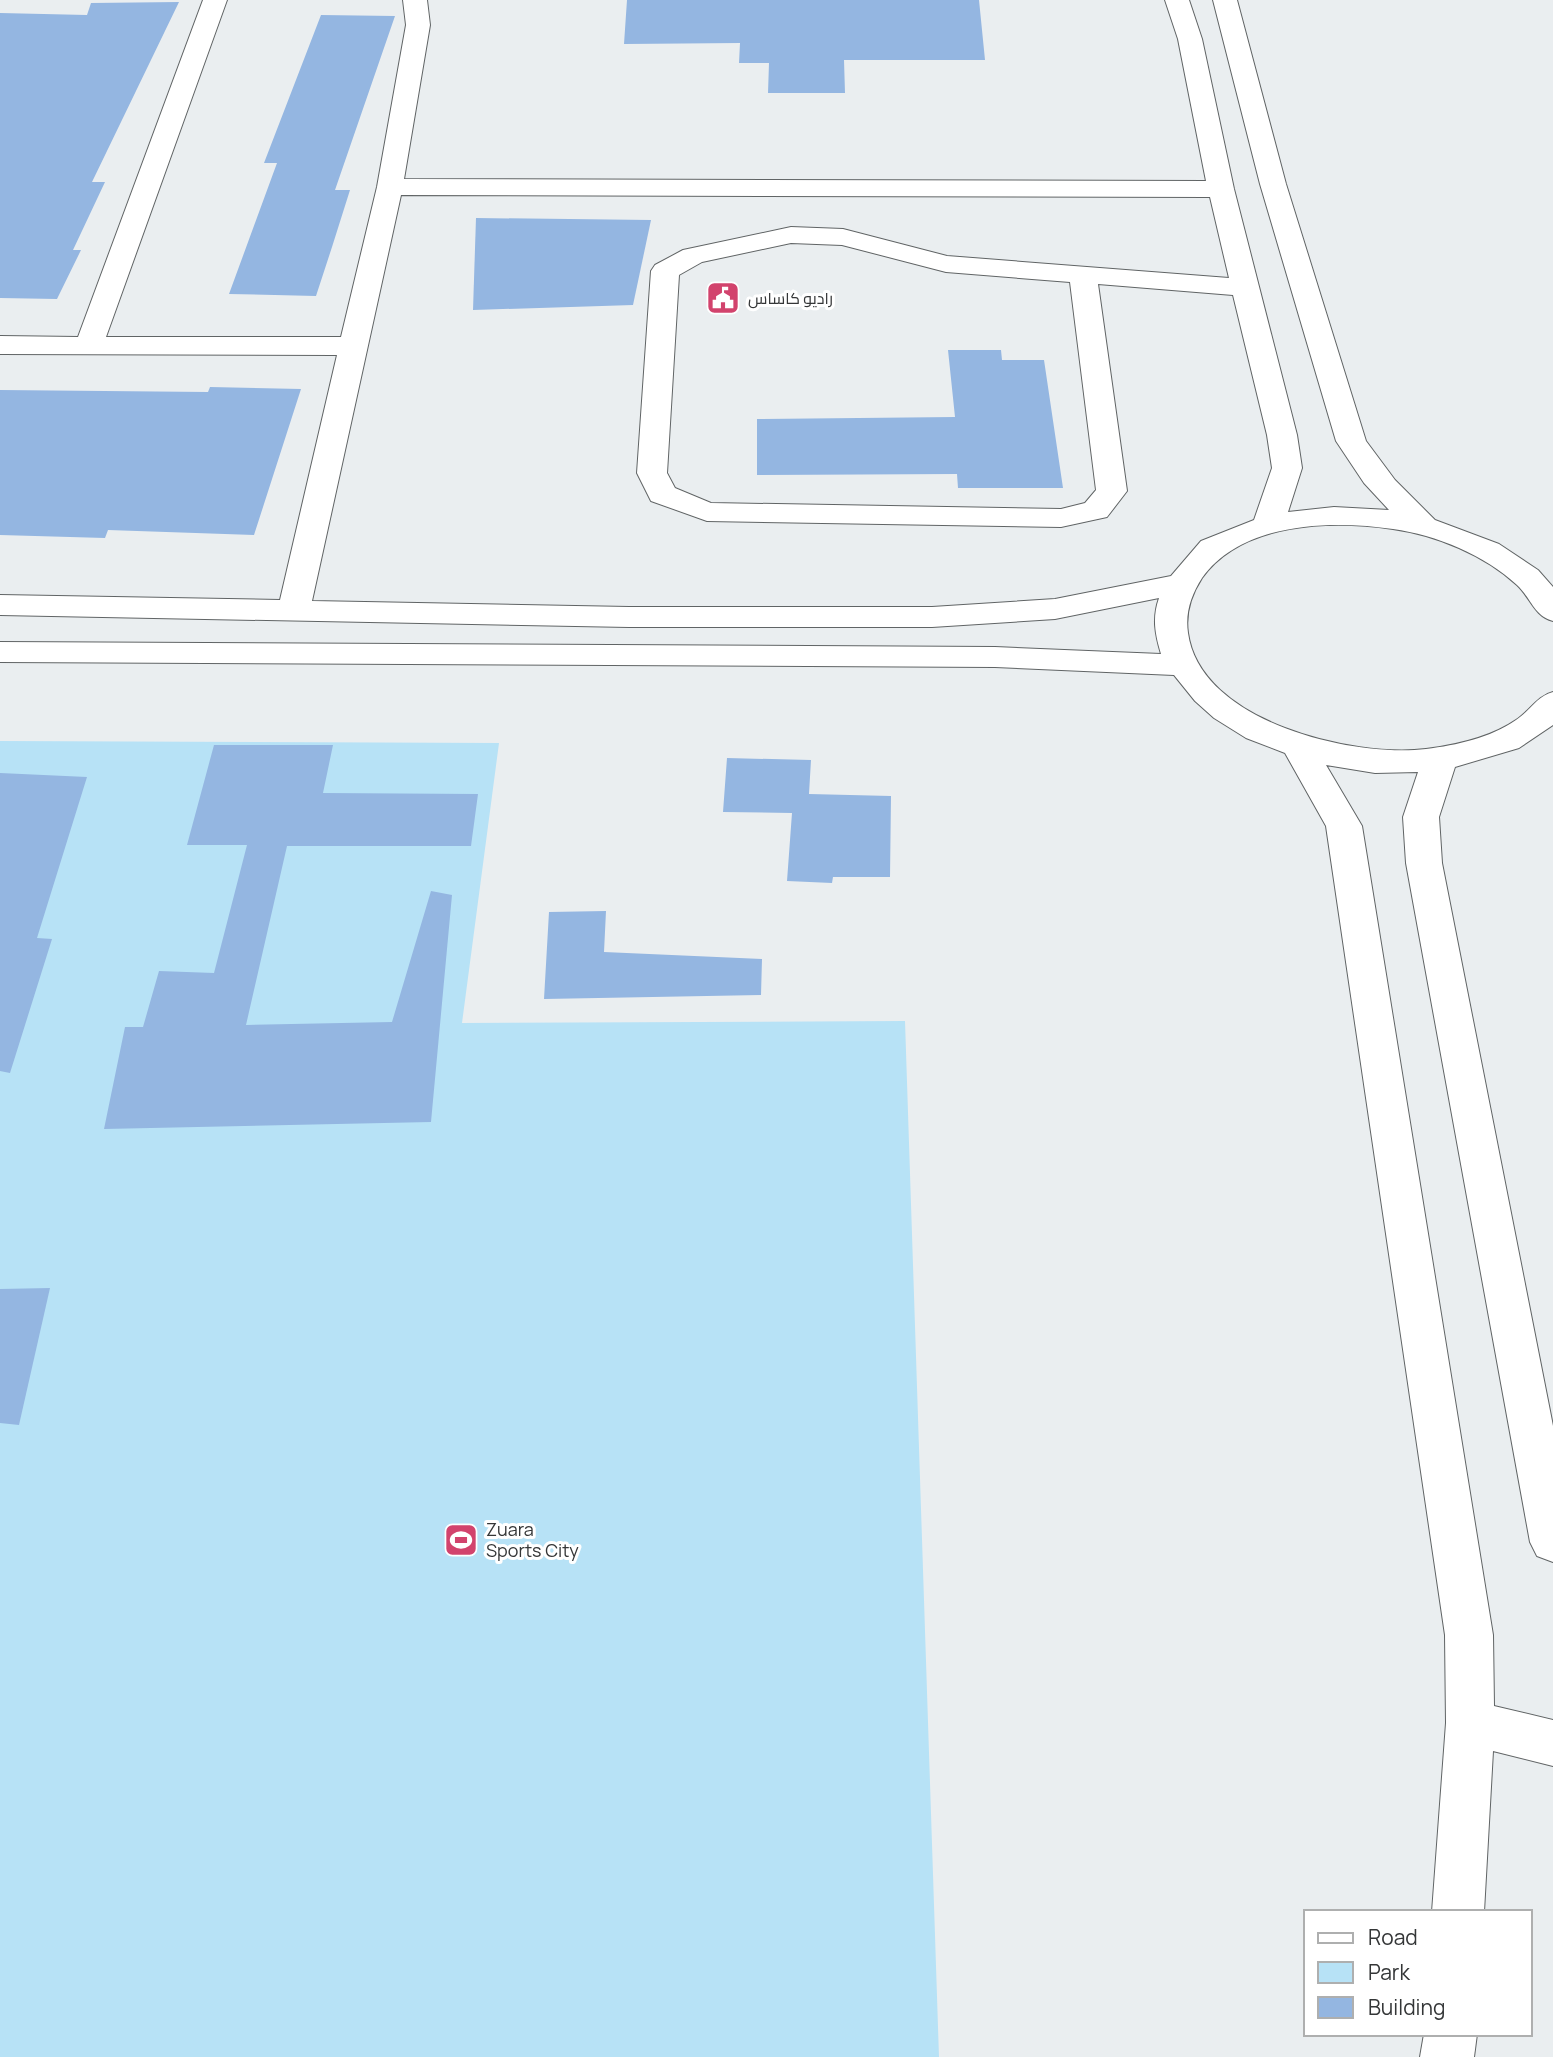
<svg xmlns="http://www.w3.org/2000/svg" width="1553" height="2057" viewBox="0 0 1553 2057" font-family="Manrope,Cairo,sans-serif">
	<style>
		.green { fill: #b7e2f6 }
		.building { fill: #94b6e1 }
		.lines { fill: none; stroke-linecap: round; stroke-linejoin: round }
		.minor-casing { stroke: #606465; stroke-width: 2 }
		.minor { fill: #fff; fill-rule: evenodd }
		.labels { text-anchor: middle; stroke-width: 6; stroke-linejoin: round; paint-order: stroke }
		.far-poi-label { font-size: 16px; fill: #343637; stroke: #fff; text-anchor: start }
		.poi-label { font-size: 18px; fill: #343637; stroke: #fff; text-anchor: start }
	</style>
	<rect width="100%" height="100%" fill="#eaeef0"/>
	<polygon class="green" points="0,741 499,743 462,1023 905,1021 939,2057 0,2057"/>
	<g class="building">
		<polygon points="627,0 979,0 985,60 844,60 845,93 768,93 769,63 739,63 740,43 624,44"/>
		<polygon points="179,2 92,182 105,182 73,250 81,250 57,299 0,298 0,13 87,15 91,3"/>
		<polygon points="321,15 395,16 335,190 350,190 332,247 316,296 229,294 277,163 264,163"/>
		<polygon points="476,218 651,220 633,305 473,310"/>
		<polygon points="948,350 1001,350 1002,360 1044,360 1063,488 958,488 957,474 757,475 757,419 955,417"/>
		<polygon points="210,387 301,389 254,535 108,530 105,538 0,535 0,390 208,392"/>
		<polygon points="214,745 333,745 323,793 478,794 471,846 287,846 246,1025 392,1022 431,891 452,895 431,1122 104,1129 125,1027 143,1027 159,971 214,973 247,845 187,845"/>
		<polygon points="727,758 811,760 809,794 891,796 890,877 833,877 832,883 787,881 792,813 723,812"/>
		<polygon points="0,773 87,777 37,938 52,939 10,1073 0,1071"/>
		<polygon points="606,911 604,952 762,959 761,995 544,999 549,912"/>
		<polygon points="50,1288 19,1425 0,1423 0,1289"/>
	</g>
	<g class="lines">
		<defs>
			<g id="minor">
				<path d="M203,0H227L106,337H341L377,187L406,25L403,0H427L430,25L404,179L1206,181L1178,39L1165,0H1189L1202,39L1234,189L1297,435L1302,468L1288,512L1334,507L1389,510L1364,483L1336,441L1260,184L1213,0H1237L1286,184L1366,441L1395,480L1435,520L1499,544L1538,570L1553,587V621C1534,616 1531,598 1517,585C1485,555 1436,535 1393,529C1331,520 1242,522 1202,578C1191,595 1185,613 1188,633C1200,722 1353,758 1426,749C1457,745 1490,738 1516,720C1530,711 1537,696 1553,692V725L1519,748L1455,767L1439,817L1442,863L1553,1426V1562L1537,1556L1530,1542L1406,863L1403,817L1418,772L1375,773L1326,765L1362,826L1493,1635L1494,1706L1553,1720V1766L1493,1751L1484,1912H1432L1446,1723L1445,1635L1326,826L1285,753L1246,738L1214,718L1195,701L1174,675L995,667L0,662V642L995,647L1161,654C1155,634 1152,618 1159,598L1055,619L932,627H629L0,615V595L280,600L337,355L0,354V336L78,337ZM401,195L1210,197L1229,278L947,256L843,229L791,227L683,250L655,265L651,271L637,473L651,501L707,521L1061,527L1107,517L1127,491L1098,284L1233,295L1267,435L1272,468L1254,520L1201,541L1171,576L1055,599L932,607H629L312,601ZM791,243L842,245L946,272L1070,282L1096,490L1085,503L1061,509L711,503L675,488L667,473L679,275L702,262Z"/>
				<polygon points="1424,2034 1477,2034 1474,2057 1420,2057"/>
			</g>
		</defs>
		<use href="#minor" class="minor-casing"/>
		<use href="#minor" class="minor"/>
	</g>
	<defs>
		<symbol id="civic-square" viewBox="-11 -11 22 22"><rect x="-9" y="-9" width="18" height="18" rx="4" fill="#d2436d" stroke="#fff"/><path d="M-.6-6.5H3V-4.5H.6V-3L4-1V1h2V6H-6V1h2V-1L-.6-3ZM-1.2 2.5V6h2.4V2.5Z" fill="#fff"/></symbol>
		<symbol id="stadium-square" viewBox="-11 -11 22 22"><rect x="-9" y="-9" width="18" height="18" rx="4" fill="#d2436d" stroke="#fff"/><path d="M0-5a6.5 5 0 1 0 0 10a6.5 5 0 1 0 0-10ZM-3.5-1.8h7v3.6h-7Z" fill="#fff"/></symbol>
	</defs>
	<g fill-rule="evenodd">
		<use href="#civic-square" x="704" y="279" width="38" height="38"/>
		<use href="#stadium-square" x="442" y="1521" width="38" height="38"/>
	</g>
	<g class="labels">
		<g class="far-poi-label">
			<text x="748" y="304">راديو كاساس</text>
		</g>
		<g class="poi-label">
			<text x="486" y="1536">Zuara<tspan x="486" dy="21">Sports City</tspan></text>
		</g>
	</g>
	<rect x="1304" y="1910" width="228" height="126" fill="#ffffff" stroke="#aeafaf" stroke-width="2"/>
	<rect x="1318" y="1933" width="35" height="10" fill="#ffffff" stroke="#aeafaf" stroke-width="2"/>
	<text x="1368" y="1945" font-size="21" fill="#343637">Road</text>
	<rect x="1318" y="1962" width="35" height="21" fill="#b7e2f6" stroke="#aeafaf" stroke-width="2"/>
	<text x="1368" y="1980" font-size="21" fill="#343637">Park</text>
	<rect x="1318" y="1997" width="35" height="21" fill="#94b6e1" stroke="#aeafaf" stroke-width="2"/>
	<text x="1368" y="2015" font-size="21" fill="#343637">Building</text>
</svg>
